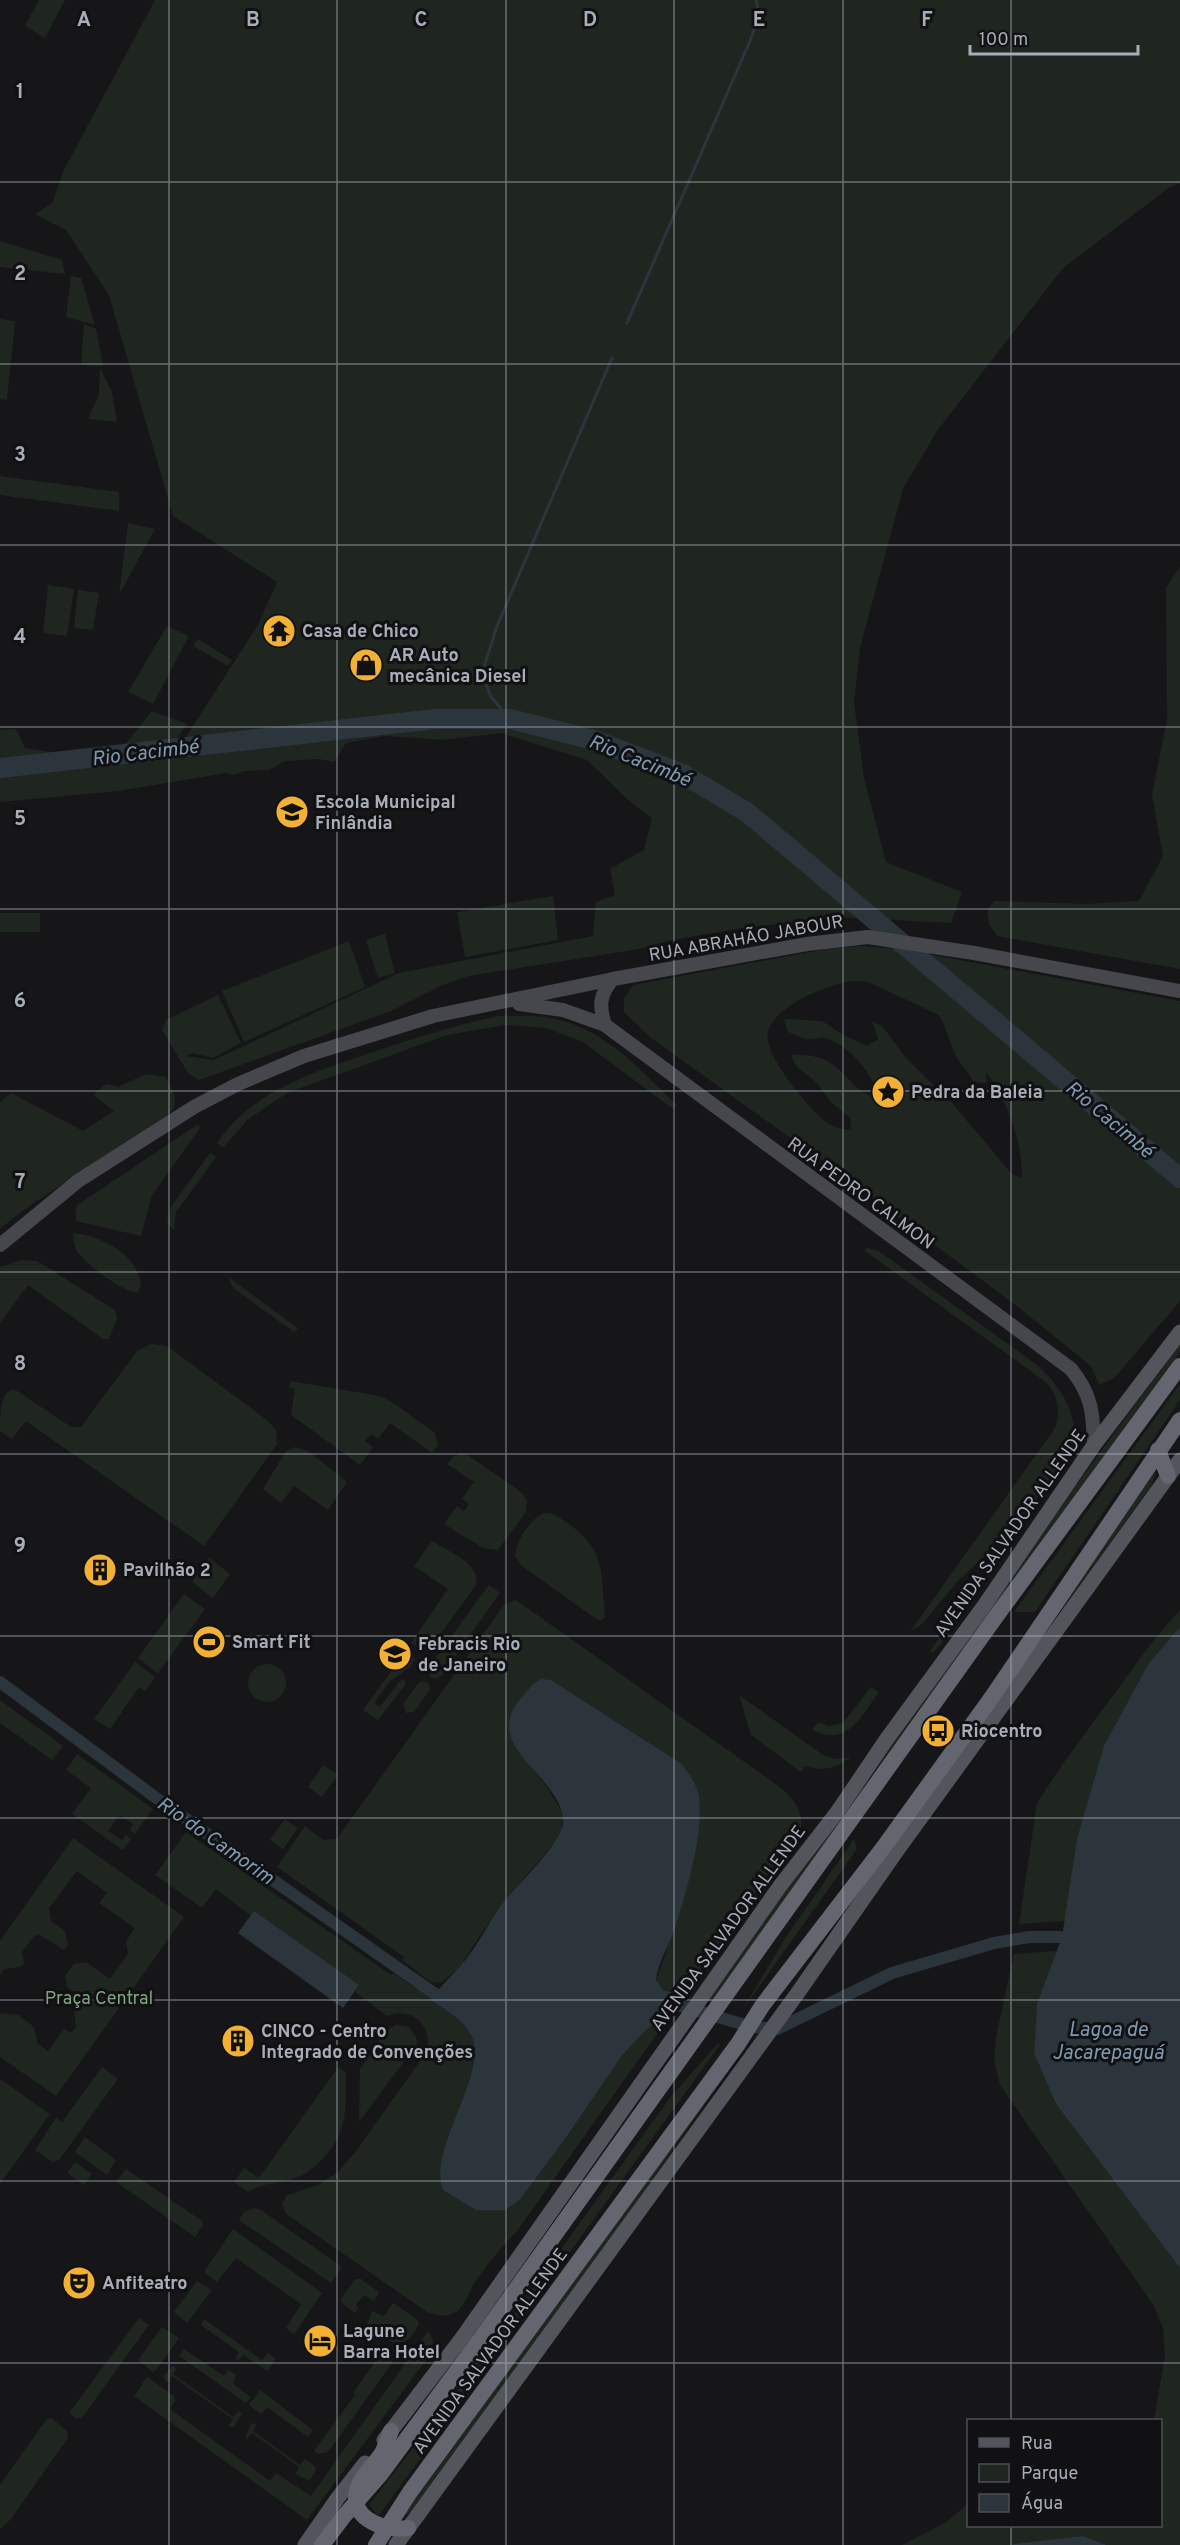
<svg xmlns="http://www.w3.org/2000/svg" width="1180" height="2545" viewBox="0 0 1180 2545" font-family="Overpass,sans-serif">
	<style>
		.green { fill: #1e261f; fill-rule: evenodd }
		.water { fill: #2c353c }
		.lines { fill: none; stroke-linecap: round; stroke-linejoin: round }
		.stream { stroke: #2c353c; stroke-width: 3 }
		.canal { stroke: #2c353c; stroke-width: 12 }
		.river { stroke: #2c353c; stroke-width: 20 }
		.secondary { stroke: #45474d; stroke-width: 14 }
		.primary { stroke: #53555c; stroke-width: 15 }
		.highway { stroke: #63666e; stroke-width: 16 }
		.grid { fill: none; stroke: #a8adb8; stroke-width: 1.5; stroke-opacity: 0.55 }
		.labels { text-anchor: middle; stroke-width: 6; stroke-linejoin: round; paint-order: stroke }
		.poi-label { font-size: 18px; font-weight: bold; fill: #a8adb8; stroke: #111113; text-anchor: start }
		.street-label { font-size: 18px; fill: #a8adb8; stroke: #111113 }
		.park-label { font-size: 18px; fill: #7fa381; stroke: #111113 }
		.water-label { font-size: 20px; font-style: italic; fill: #7f9bb3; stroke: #111113 }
		.grid-label { font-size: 20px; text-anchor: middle; font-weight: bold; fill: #a8adb8; stroke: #111113; stroke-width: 6; stroke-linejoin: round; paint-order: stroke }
	</style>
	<rect width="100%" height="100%" fill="#161618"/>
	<g class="green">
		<polygon points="39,0 65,0 45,38 25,26"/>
		<polygon points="155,0 1180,0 1180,183 1170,187 1063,268 937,431 903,489 860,648 854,702 864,778 886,862 962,892 951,923 837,917 736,929 673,940 639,949 468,976 443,985 391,1011 199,1080 188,1073 162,1030 166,1020 218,995 241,1043 213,1058 193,1053 186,1056 214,1060 399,973 593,936 596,902 615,895 610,869 644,850 652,818 628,800 587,760 501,733 443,740 384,736 346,743 334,762 319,759 285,761 269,770 243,771 234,775 226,773 118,791 0,802 0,730 16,729 25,748 75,756 182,743 258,625 277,582 173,516 109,295 66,230 35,214 52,203 64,170"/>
		<polygon points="0,241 62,260 65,274 0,267"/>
		<polygon points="71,276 81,278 95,325 66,317"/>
		<polygon points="0,319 15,321 7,400 0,399"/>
		<polygon points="84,324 96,329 103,366 81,365"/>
		<polygon points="100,368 112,392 117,422 88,419 99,394"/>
		<polygon points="0,476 119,492 119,511 0,495"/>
		<polygon points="128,523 155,529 119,595"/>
		<polygon points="1180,566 1180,969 997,936 989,924 987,910 994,901 1086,904 1139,901 1163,856 1152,795 1167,719 1166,588"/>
		<polygon points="48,585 74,589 67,636 43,633"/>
		<polygon points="78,590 99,593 93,630 74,628"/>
		<polygon points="167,626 189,636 153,704 128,692"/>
		<polygon points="198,639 232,660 228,666 193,646"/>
		<polygon points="152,711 187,724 175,740 125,745"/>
		<polygon points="553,896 558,940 465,957 457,912"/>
		<rect x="0" y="913" width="40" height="19"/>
		<polygon points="385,934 395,973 378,978 366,940"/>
		<polygon points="349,941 365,987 244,1042 222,991"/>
		<path d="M860,946L901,949L1180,1001V1301L1114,1378L1099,1385L1091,1366L1018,1307L813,1154L651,1038L624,1012V998L633,985L826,949ZM855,981L868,982L939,1015C948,1029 950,1048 959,1061C965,1069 969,1073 973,1082L986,1083V1072C1008,1103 1022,1140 1022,1178L1011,1173L952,1103L906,1058L883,1027L872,1021L878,1039L867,1046L843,1035L822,1021L784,1019L787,1031C795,1035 802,1039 810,1039C815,1040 820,1037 824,1038C849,1043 875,1077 880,1100C840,1088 847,1052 791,1055L796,1066L816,1082L831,1102L850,1118L851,1130C845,1129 835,1128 829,1124C811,1112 762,1054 768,1032C774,1005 831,983 855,981Z"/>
		<path d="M498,1016C513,1016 529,1015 544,1017C601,1024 638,1068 677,1105L673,1109L583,1042L546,1028L505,1025L447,1035L287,1093L247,1120L223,1148L217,1143C254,1089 315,1072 373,1052C415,1038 455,1025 498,1016Z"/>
		<path d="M146,1074L166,1077C170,1087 178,1097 174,1107C166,1126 117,1150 99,1161C66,1182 30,1203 0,1229V1102L11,1093L83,1131L114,1111L93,1095L106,1084L118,1087Z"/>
		<polygon points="198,1124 200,1128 152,1195 141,1236 76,1221 76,1206"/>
		<polygon points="210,1153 216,1157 176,1212 174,1230 167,1222 171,1207"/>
		<path d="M73,1233C97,1235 130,1250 138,1274C141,1281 142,1286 138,1292C126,1295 83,1262 77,1251C74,1246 73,1238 73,1233Z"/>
		<path d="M867,1248L879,1251L1037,1365C1063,1388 1086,1424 1067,1458L1016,1526L958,1581L922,1624L910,1632L1055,1428C1061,1411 1058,1397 1047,1383L865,1251Z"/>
		<polygon points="22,1260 37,1261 115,1310 117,1318 109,1339 103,1339 28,1285 0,1323 0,1267"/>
		<polygon points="228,1277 298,1328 294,1332 233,1288"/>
		<path d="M151,1344L167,1346L267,1420L276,1430L277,1444L204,1546L26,1421L12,1439L0,1431C0,1415 0,1391 14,1389L71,1427H81L137,1351Z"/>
		<polygon points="1180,1344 1180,1353 1112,1449 991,1611 843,1815 769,1928 712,2004 707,2000 1068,1496"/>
		<polygon points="290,1381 380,1396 395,1404 435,1433 438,1445 432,1453 390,1423 378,1439 371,1434 365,1441 373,1447 360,1465 291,1415 295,1389 289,1387"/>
		<polygon points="1180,1384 1180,1400 1035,1612 1014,1612"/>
		<polygon points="295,1447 308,1451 347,1482 328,1510 294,1486 281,1503 263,1489 286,1451"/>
		<polygon points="461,1453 469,1456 520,1491 527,1500 526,1512 498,1550 483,1548 444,1524 457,1506 464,1511 469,1504 462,1499 474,1482 447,1464 453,1457"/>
		<polygon points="1158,1462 1152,1485 1052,1623"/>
		<path d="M544,1513C554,1512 561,1519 569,1524C607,1552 601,1574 605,1617L602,1620H598L522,1566L515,1556C516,1541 530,1519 544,1513Z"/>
		<path d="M432,1541C447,1551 481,1563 476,1585L436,1640L422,1650L411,1643L448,1589L414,1566Z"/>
		<polygon points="209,1558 230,1574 213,1598 192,1582"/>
		<polygon points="993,1570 941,1644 933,1653 930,1651 977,1585"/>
		<polygon points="489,1585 500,1593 442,1675 435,1679 430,1677 429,1667"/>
		<polygon points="184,1594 205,1609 158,1673 138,1658"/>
		<path d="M516,1600L777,1785C790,1795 804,1809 801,1827L684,1996L663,1990L656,1980L666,1953L697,1792L692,1779L682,1764L551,1680L529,1765L546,1786L563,1813L561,1835L499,1907L459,1968L442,1982L436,1983L429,1981L402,1960L404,1957L277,1867L305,1826L323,1840L337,1839L504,1605Z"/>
		<polygon points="1180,1610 1180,1627 1149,1663 1077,1838 1066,1921 1019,1924 1037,1803 1062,1765 1153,1641"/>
		<polygon points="405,1652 415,1659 410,1667 389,1682 374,1703 380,1707 400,1681 404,1680 406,1684 378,1720 363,1710"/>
		<polygon points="135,1662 155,1677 145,1691 139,1687 110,1729 94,1719"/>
		<circle cx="267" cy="1683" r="19"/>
		<polygon points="424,1681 429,1684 429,1691 414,1712 406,1713 403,1704 418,1683"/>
		<path d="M871,1687L879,1692C861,1716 848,1748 812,1730L818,1722L829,1726L843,1723Z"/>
		<path d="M739,1695L823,1755L835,1759L851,1757C837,1768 823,1772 805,1766L801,1772L751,1735Z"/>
		<polygon points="0,1700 63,1746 52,1760 0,1723"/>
		<polygon points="77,1754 153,1809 135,1834 130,1830 133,1824 119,1815 108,1831 122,1840 126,1835 131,1839 123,1850 72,1814 91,1788 66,1770"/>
		<polygon points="323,1765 338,1775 322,1797 308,1787"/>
		<polygon points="285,1819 298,1828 283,1849 270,1840"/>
		<path d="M186,1832L391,1975L393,1973C413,1987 457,2013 469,2031C493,2067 426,2150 443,2190L522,2197L565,2139L621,2057L644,2032L669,2011L672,2013L517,2231C501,2247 488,2264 475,2282C469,2292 465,2308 454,2313C445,2318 437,2315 427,2312L286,2214L282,2204L287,2195L318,2185L338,2172L356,2151L425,2054C436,2028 412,2005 387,2016L355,1992L359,1986L254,1911L251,1916L216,1889L202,1908L155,1875Z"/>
		<polygon points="73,1838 184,1917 56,2096 0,2057 0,2013 18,2015 34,2027 38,2044 48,2051 64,2029 71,2033 76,2027 73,2005 78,1995 67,1987 65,1976 74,1964 86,1962 110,1979 128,1954 126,1941 135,1928 99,1903 107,1893 77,1871 49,1908 51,1921 65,1931 68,1945 64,1950 40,1935 34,1936 22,1952 24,1964 20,1967 4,1969 0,1975 0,1941"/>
		<polygon points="854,1839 857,1849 741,2012 786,1937"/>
		<polygon points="1057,1951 1037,2004 1034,2053 1056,2104 1180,2268 1180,2545 1107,2545 1083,2536 1011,2545 902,2545 945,2523 968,2504 968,2526 1160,2526 1160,2420 1154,2420 1165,2356 1163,2328 1154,2306 1000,2085 994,2060 996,2037 1014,1954"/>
		<polygon points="396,2025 409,2027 416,2037 417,2044 359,2122 360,2069 387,2030"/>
		<polygon points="718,2043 720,2045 380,2514 376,2514 369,2505 481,2360 669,2099"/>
		<polygon points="740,2054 583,2278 411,2512 403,2517 402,2514"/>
		<polygon points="102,2067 118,2079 59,2160 52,2162 35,2150 56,2118 62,2122"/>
		<path d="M338,2067L346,2073C346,2109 348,2136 319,2162C314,2167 307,2173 301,2176C283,2183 264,2182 248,2192L234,2182L244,2168L259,2178Z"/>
		<polygon points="0,2079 50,2114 0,2184"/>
		<polygon points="85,2137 116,2160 107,2175 75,2152"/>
		<polygon points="75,2162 92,2174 84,2185 67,2173"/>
		<polygon points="126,2169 202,2221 203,2225 195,2237 116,2182"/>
		<polygon points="254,2208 261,2210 342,2267 331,2283 239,2220 244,2212"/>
		<polygon points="233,2229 322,2293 294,2334 286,2328 301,2304 236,2258 217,2282 204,2272"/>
		<polygon points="355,2279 361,2279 379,2292 374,2301 364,2295 356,2304 358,2309 355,2313 343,2304 341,2299"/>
		<polygon points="197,2281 212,2290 187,2323 174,2312"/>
		<path d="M393,2303L418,2320L419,2324C402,2357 389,2341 367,2325L372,2311L384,2316Z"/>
		<polygon points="139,2318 149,2325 84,2415 81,2418 75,2418 69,2413"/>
		<polygon points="204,2319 262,2360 268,2353 276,2359 267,2371 243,2355 239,2360 235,2359 239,2352 201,2325"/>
		<polygon points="162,2327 179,2338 156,2370 153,2372 138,2360"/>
		<polygon points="428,2331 433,2339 432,2352 307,2520 134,2396 147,2377 174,2396 175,2401 170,2409 270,2481 276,2473 311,2496"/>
		<polygon points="184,2349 224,2376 228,2370 236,2375 233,2384 251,2397 246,2403 179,2356"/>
		<polygon points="384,2349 391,2355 392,2363 328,2452 318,2454 314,2451 355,2395 353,2393"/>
		<polygon points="172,2366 177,2368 173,2374 233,2417 239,2411 242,2413 234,2427 228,2426 233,2419 172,2376 167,2382 165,2380 164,2376"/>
		<polygon points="260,2390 313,2430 308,2437 267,2407 261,2414 249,2405"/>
		<polygon points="51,2418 67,2431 68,2438 10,2520 0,2529 0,2485 46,2420"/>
		<polygon points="252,2423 257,2424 253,2431 300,2465 305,2459 315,2466 316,2471 309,2481 295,2474 299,2467 252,2433 247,2439 245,2437"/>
	</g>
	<g class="water">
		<polygon points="1180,1627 1180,2268 1056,2104 1034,2053 1037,2004 1062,1937 1077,1839 1104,1746 1149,1663"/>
		<path d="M541,1679L551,1680L682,1764C688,1773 695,1781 698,1792C706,1828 686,1893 675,1928C669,1945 658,1963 656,1980L663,1990L684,1996L672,2013L669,2012L644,2032L621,2057L565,2139L522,2197L513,2205L504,2210H476L443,2190C426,2150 492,2069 470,2033C462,2019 444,2009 431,2000C442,1983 457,1972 469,1955C481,1940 489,1921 501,1905C515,1887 562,1843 563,1823C565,1777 478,1748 521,1698C527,1691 532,1684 541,1679Z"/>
		<polygon points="254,1911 359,1985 343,2008 238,1933"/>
		<polygon points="1083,2536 1107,2545 1011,2545 1014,2544"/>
	</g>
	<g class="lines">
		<g class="stream">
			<path d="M627,323L750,41C755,27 761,14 756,0"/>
			<polyline points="510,719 491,697 482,673 497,626 612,358"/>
		</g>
		<g class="canal">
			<polyline points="0,1682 159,1800 435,1994"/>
			<polyline points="678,2005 752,2027 777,2029 892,1973 994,1943 1029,1937 1062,1937"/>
		</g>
		<polyline class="river" points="0,768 435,719 510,719 594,740 683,774 748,813 1180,1178"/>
		<g class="secondary">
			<path d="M519,1004L563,1010L605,1025L1071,1369C1092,1395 1093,1413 1094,1445"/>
			<path d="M605,1025C599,1006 599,995 613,979"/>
			<polyline points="0,1245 78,1181 194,1107 238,1084 304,1056 433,1016 613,979 807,944 868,937 974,953 1180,991"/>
		</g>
		<g class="primary">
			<polyline points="384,2440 462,2338 780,1886 838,1811 886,1740 984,1606 1094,1445 1180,1332"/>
			<polyline points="305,2545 337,2499 365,2463"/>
			<polyline points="396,2545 797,1994 896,1852 1180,1460"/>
		</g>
		<g class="highway">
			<polyline points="1158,1450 1168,1476"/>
			<path d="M391,2431C388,2438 386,2446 382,2453C376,2463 365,2472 360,2483C343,2516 382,2532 408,2528"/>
			<polyline points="322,2545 344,2516 380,2475 476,2345 997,1615 1180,1366"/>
			<polyline points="376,2545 410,2492 738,2044 762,2006 886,1844 992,1697 1180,1420"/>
		</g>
	</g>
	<path class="grid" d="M169,0V2545M337,0V2545M506,0V2545M674,0V2545M843,0V2545M1011,0V2420M0,182H1180M0,364H1180M0,545H1180M0,727H1180M0,909H1180M0,1091H1180M0,1272H1180M0,1454H1180M0,1636H1180M0,1818H1180M0,2000H1180M0,2181H1180M0,2363H1180M1011,2526V2545"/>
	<defs>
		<symbol id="temple-disc" viewBox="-11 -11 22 22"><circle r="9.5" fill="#f2b134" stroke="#111113"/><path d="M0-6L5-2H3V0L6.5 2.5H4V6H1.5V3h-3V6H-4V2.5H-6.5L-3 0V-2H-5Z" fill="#111"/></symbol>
		<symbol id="shop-disc" viewBox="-11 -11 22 22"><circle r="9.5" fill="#f2b134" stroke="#111113"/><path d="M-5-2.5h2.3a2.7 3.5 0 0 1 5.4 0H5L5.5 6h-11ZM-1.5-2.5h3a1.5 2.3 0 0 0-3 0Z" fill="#111"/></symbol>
		<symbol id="school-disc" viewBox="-11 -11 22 22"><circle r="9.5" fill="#f2b134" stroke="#111113"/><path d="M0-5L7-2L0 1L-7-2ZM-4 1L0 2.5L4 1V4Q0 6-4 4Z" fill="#111"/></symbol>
		<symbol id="sight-disc" viewBox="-11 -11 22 22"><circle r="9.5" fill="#f2b134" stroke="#111113"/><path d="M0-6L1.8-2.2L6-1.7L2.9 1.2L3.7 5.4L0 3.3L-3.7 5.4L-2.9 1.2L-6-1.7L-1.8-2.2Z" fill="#111"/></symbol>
		<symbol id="building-disc" viewBox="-11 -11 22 22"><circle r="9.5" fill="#f2b134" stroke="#111113"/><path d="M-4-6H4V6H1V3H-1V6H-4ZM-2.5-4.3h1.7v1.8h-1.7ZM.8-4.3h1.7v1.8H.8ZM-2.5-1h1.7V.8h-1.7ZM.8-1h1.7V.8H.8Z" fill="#111"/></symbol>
		<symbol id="stadium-disc" viewBox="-11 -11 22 22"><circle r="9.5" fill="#f2b134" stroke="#111113"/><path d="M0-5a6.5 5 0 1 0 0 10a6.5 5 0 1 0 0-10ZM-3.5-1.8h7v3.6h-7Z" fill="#111"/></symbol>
		<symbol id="bus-disc" viewBox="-11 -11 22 22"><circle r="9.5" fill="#f2b134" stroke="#111113"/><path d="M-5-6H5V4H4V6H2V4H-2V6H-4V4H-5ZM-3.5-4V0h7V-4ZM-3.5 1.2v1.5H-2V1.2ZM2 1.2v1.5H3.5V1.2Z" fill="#111"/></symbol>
		<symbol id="theatre-disc" viewBox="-11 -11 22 22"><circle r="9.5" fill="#f2b134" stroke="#111113"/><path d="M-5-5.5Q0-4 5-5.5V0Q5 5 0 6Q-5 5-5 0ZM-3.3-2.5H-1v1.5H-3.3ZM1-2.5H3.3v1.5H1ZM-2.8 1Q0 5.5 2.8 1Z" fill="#111"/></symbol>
		<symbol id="hotel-disc" viewBox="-11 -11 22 22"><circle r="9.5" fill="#f2b134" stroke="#111113"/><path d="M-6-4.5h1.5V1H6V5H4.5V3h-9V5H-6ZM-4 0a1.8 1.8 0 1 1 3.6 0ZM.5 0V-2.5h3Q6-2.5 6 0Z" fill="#111"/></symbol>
	</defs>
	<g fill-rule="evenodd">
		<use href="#temple-disc" x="260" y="612" width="38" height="38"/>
		<use href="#shop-disc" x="347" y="646" width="38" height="38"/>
		<use href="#school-disc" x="273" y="793" width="38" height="38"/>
		<use href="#sight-disc" x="869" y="1073" width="38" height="38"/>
		<use href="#building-disc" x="81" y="1551" width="38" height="38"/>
		<use href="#stadium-disc" x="190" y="1623" width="38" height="38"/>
		<use href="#school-disc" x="376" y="1635" width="38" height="38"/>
		<use href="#bus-disc" x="919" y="1712" width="38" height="38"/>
		<use href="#building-disc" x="219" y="2022" width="38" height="38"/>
		<use href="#theatre-disc" x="60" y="2264" width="38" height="38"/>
		<use href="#hotel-disc" x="301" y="2322" width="38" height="38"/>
	</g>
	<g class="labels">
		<g class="poi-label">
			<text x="302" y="637">Casa de Chico</text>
			<text x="389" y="661">AR Auto<tspan x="389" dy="21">mecânica Diesel</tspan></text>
			<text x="315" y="808">Escola Municipal<tspan x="315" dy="21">Finlândia</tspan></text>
			<text x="911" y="1098">Pedra da Baleia</text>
			<text x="123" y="1576">Pavilhão 2</text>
			<text x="232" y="1648">Smart Fit</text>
			<text x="418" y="1650">Febracis Rio<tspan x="418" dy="21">de Janeiro</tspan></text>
			<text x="961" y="1737">Riocentro</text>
			<text x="261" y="2037">CINCO - Centro<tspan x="261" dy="21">Integrado de Convenções</tspan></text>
			<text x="102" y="2289">Anfiteatro</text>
			<text x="343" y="2337">Lagune<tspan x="343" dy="21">Barra Hotel</tspan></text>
		</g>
		<g class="street-label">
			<text transform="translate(746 938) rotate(-10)" y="6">RUA ABRAHÃO JABOUR</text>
			<text transform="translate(861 1193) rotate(36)" y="6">RUA PEDRO CALMON</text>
			<text transform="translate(1010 1533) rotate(-55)" y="6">AVENIDA SALVADOR ALLENDE</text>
			<text transform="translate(728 1928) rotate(-54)" y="6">AVENIDA SALVADOR ALLENDE</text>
			<text transform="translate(490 2351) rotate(-54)" y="6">AVENIDA SALVADOR ALLENDE</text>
		</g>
		<g class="park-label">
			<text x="99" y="2004">Praça Central</text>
		</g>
		<g class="water-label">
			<text transform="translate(145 752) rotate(-7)" y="7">Rio Cacimbé</text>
			<text transform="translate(640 760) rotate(22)" y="7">Rio Cacimbé</text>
			<text transform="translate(1110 1119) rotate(40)" y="7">Rio Cacimbé</text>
			<text transform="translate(216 1840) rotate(35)" y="7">Rio do Camorim</text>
			<text x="1108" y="2036">Lagoa de<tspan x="1108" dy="23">Jacarepaguá</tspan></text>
		</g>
	</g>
	<g class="grid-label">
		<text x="84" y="26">A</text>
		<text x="253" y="26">B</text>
		<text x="421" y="26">C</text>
		<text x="590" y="26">D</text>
		<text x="759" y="26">E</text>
		<text x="927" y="26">F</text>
		<text x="20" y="98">1</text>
		<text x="20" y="280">2</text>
		<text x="20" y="461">3</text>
		<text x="20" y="643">4</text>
		<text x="20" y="825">5</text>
		<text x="20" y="1007">6</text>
		<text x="20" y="1188">7</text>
		<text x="20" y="1370">8</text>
		<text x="20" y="1552">9</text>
	</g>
	<rect x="967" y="2419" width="195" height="108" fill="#111113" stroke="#4d4f55" stroke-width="1.5"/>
	<rect x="979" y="2438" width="30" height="9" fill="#53555c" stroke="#4d4f55" stroke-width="1.5"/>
	<text x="1021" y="2449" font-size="18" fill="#a8adb8">Rua</text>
	<rect x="979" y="2464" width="30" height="18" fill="#1e261f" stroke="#4d4f55" stroke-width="1.5"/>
	<text x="1021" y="2479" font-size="18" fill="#a8adb8">Parque</text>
	<rect x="979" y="2494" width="30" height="18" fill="#2c353c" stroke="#4d4f55" stroke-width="1.5"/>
	<text x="1021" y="2509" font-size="18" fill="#a8adb8">Água</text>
	<path d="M970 45v9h168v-9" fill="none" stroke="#a8adb8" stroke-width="3"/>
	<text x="979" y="45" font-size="18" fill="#a8adb8" stroke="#111113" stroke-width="4.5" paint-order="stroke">100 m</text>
</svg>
